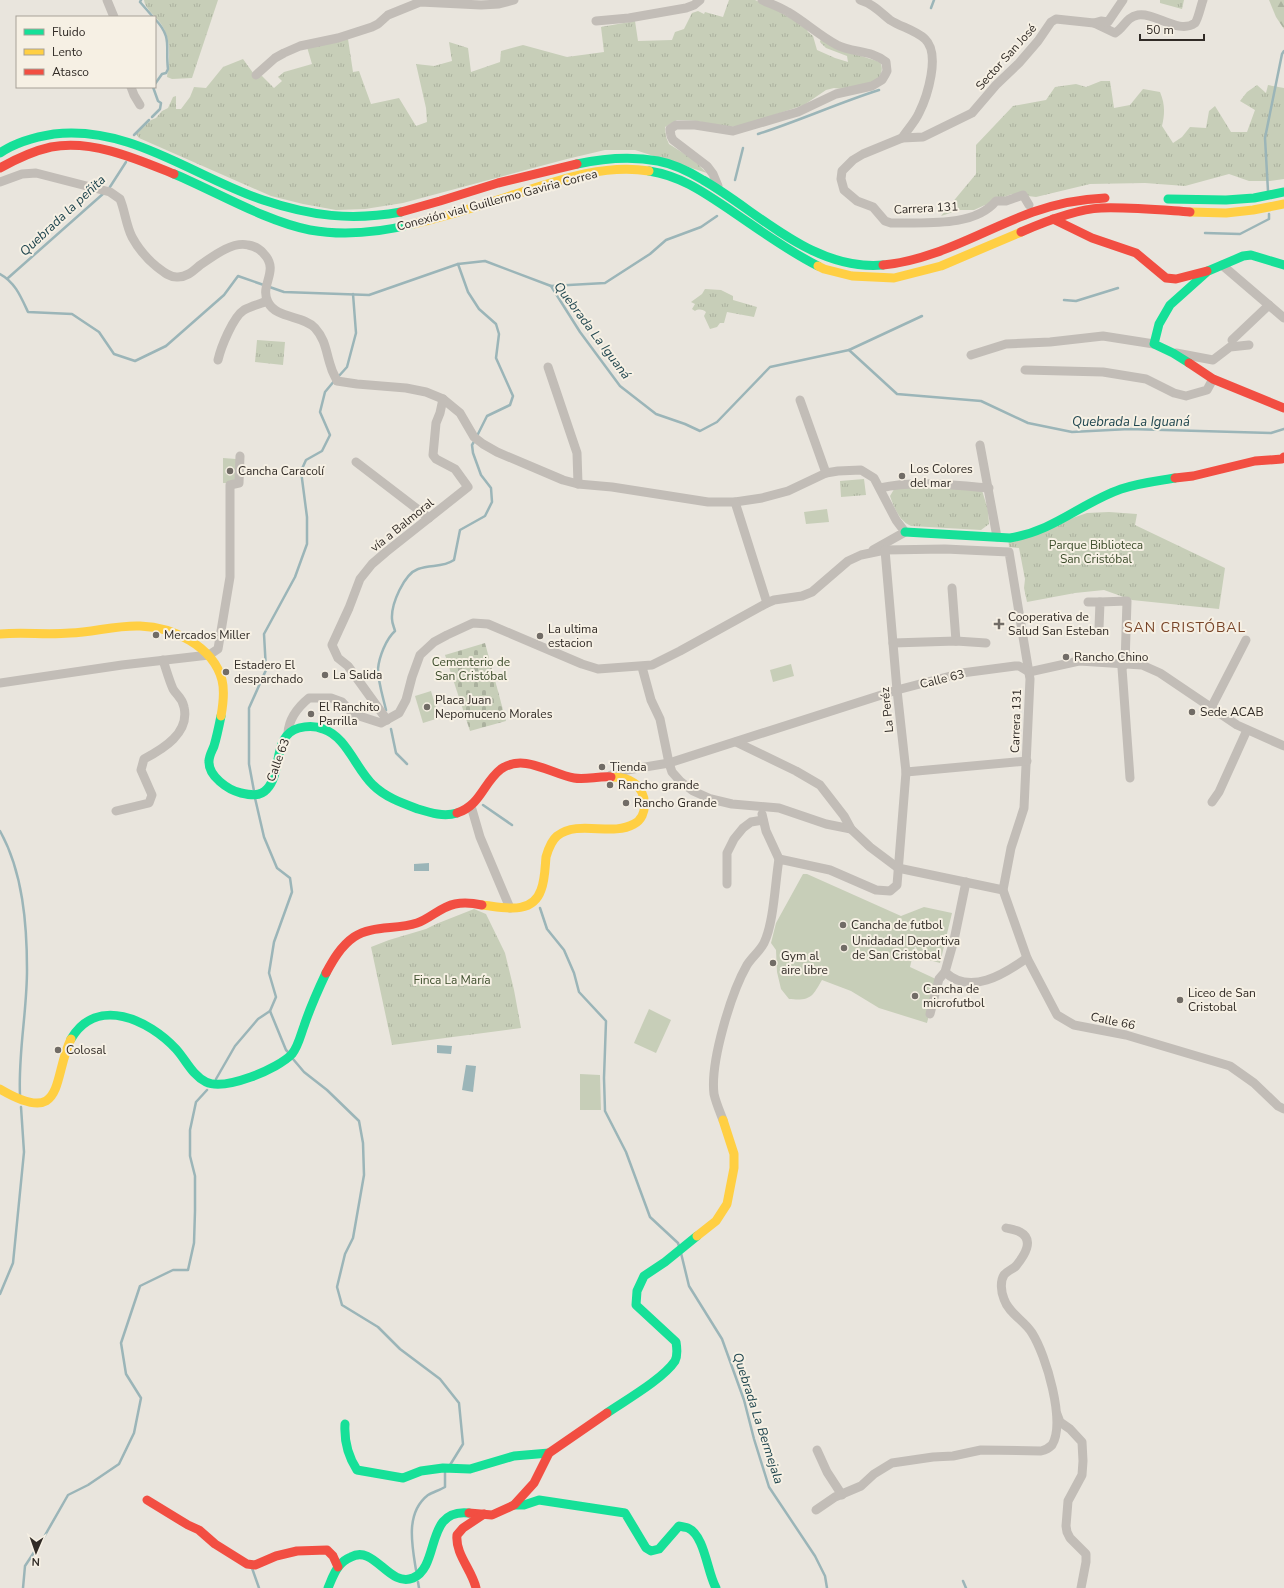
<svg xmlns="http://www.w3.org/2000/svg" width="1284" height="1588" viewBox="0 0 1284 1588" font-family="'Nunito Sans',sans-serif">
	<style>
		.grass { fill: url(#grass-tufts) }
		.forest { fill: url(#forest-firs) }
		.cemetery { fill: url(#cemetery-stones) }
		.pitch { fill: #c7ceb8 }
		.water { fill: #9bb5b8 }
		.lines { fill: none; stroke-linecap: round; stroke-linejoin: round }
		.stream { stroke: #9bb5b8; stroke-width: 2.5 }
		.street { stroke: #c2bdb7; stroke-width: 9 }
		.fast { stroke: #16e098; stroke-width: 9 }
		.slow { stroke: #ffcf43; stroke-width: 9 }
		.jam { stroke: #f24e42; stroke-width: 9 }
		.poi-dot { fill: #716c66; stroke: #f6f0e4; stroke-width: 1.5 }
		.labels { text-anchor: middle; stroke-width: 4; stroke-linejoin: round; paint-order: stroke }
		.street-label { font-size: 12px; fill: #312b26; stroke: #f6f0e4 }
		.poi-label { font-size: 12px; fill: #312b26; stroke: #f6f0e4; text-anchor: start }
		.park-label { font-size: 12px; fill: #3d4d2c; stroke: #f6f0e4 }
		.water-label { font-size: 13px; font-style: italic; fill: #20464f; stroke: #f6f0e4 }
		.quarter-label { font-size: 14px; letter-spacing: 1px; fill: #784427; stroke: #f6f0e4 }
	</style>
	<defs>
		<pattern id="grass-tufts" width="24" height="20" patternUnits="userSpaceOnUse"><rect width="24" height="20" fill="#c7ceb8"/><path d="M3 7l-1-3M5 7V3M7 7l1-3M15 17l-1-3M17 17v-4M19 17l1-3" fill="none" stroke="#abb19e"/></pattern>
		<pattern id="forest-firs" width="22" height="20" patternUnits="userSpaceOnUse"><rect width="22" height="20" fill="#c7ceb8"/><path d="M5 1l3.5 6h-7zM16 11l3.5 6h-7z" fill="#abb19e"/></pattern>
		<pattern id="cemetery-stones" width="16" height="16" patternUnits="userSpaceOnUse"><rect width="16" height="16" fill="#c7ceb8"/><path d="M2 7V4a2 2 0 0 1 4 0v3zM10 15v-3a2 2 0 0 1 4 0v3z" fill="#abb19e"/></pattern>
	</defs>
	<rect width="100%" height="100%" fill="#e9e5dd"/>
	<g class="grass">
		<path d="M144,0H218L192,78L172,79L167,77C170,57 172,36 158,20C153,14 145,8 144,0Z"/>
		<path d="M729,0H755L777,10L806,28L808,32L813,36L817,50L835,58L848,62L847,56L826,48L820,42L821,38L858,55L880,62C884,70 881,74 876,81L842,89L834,88L826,90L804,105L741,126L727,127L697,121L677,120L665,127L666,137L669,144L691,158L707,173L635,150H605L567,159L403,203L365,209L336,210L303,204L271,196L139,138L136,134L151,120L156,118L162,111L168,108L173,97L176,96V109H181L190,97L194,87L206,88L223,67L243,59L256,77L262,76L274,88L282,81L278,77L284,72L312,64L307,47L348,39L353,72L359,71L371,104L399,98L416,126L427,122L426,108L416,64L434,66L452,61L449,42L468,48L471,72L500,62L501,51L523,45L567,57L604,52L601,27L635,21L638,41L672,40L675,32L684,29L692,13L698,11L704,14L705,12L723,17Z"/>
		<polygon points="1160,0 1184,0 1182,9 1160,3"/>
		<path d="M1101,81H1110L1114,108L1130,105L1143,89L1160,92C1165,104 1165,113 1162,126L1173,143L1182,137L1190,127L1206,128L1209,111L1215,106L1231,132H1247L1255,110L1240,101L1247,92L1257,85L1266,93L1268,85L1284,88V179L1270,181H1249L1229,174L1185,186L1145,183L1090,184L1036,197L1012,194L996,200L974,210H959L941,216L976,174V145L1013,106L1046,100L1055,87L1076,84L1086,87Z"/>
		<path d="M705,289L721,290L733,296V300L757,307L754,317L727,312L724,323H720L717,327L710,329L704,316L706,312C702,309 698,309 695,311L692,309L695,304L691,302L702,294Z"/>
		<polygon points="257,340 285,342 283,365 255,362"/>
		<polygon points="864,479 866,495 841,497 840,481"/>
		<path d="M896,486L981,487L988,510L989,524L981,530L911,526C899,521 894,507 890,496Z"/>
		<polygon points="1109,512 1137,514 1135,525 1225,568 1219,609 1132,600 1104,590 1075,593 1027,602 1024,588 1025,579 1019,548 1009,547 1008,535 1055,524 1087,513"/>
		<polygon points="474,909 486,914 505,953 514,990 521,1028 392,1045 371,947 389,940 426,929 436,924"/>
	</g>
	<polygon class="forest" points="1269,0 1284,0 1284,29 1276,17"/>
	<polygon class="cemetery" points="485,643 506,721 470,731 445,655"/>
	<g class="pitch">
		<polygon points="223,458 236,459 237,483 223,483"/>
		<polygon points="827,509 829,522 806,524 804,512"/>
		<polygon points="791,664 794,676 773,682 770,670"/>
		<polygon points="431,691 439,718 423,723 415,696"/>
		<path d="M803,874H807L901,916L924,907L952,913L940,963L922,958L915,946L910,967L938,980L927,1023L879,1008L851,991L822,980C812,997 811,1001 789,999L781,989L777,972L776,950L771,943L776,923Z"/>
		<polygon points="649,1009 671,1020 656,1053 634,1043"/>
		<polygon points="580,1074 600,1075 601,1110 580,1110"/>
	</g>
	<g class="water">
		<polygon points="429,863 429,871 414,871 414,864"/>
		<polygon points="437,1045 452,1046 451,1054 437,1053"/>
		<polygon points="466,1065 476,1066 473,1092 462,1090"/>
	</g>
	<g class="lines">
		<g class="stream">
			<polyline points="141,0 140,2 153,17"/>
			<polyline points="931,8 934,0"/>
			<path d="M155,19C173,38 165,47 168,69L166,73L162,74L155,84"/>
			<polyline points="152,117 160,109 161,103 158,101 153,87"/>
			<path d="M758,134C799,121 838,103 879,90"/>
			<polyline points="134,135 149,120"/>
			<polyline points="735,180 743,148"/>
			<polyline points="108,190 126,162"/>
			<polyline points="1268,191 1265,138 1282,54 1284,51"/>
			<polyline points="1205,233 1240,234 1269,219 1269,214"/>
			<polyline points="458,264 468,292 479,309 496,324 499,334 496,358 513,396 510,405 487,416 477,436"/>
			<path d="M0,274C15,282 21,297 28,312L72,314L99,332L114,354L135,361L166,346L224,295L238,276L284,292L369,295L458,264L485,261L551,286L580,332L620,386L656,414L685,424L700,431L717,422L770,367L849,350L897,394L981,401L1028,423L1072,432L1129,429L1271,433L1284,429"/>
			<polyline points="8,278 104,193"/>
			<polyline points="551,286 605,283 650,254 666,240 701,227 717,216"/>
			<polyline points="1064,300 1076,301 1118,288"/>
			<polyline points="849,350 922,316"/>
			<polyline points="338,377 347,367 356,333 353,294"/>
			<path d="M386,710C383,697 378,682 378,669C379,657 386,639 395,631C394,627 392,623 392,619C391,604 404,574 418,569C431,564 442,568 454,560L460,530L485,516L492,502L491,488L481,475L473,453L472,445L475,440"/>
			<polyline points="391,729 396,753 407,764"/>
			<polyline points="254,791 249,764 249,708 266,670 264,634 295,577 307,544 307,517 301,471 306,460 322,451 330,435 320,412 325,392 335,380"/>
			<polyline points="483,805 512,825"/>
			<path d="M0,831C23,872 27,925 27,970C27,1012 18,1053 20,1095"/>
			<polyline points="540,908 547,929 564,950 574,973 579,992 606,1021 604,1078 605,1111 626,1152 650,1217 678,1243 679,1246"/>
			<polyline points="270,1011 286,1050 289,1053"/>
			<polyline points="293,1059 304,1072 327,1090 359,1121 363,1143 364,1175 353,1238 345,1254 337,1287 342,1305 378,1327 400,1349 440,1379 459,1403 463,1444 450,1465"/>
			<polyline points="216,1079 235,1046 258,1019 270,1011 276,997 269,973 274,942 292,892 290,878 277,868 264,837 255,798"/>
			<polyline points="681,1253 689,1286 722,1339 744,1400 754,1439 769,1487 815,1556 825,1576 827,1588"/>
			<polyline points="0,1294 13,1263 24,1152 21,1107"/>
			<polyline points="252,1568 259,1588"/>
			<path d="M416,1570C412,1545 405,1513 428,1495C433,1492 440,1490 445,1487V1473"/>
			<polyline points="963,1581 966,1588"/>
			<polyline points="418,1582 419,1588"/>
			<polyline points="23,1588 25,1566 44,1537 68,1495 88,1485 119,1464 134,1433 141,1398 126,1374 121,1343 140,1286 173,1270 188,1270 194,1243 195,1211 195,1176 190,1156 190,1130 196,1102 207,1090"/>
		</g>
		<g class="street">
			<polyline points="107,0 114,17"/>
			<path d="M860,0C873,4 880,12 890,20C901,27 915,30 925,39C941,54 927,97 919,113C915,122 907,130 902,138"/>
			<polyline points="596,21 629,18 686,8 694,5 700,0"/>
			<path d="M1094,23L1115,33C1124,28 1126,17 1138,15C1155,12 1179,35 1195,23C1198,20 1201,5 1203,0"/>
			<polyline points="256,75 275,58 284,53 300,46 338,38 372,27 378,24 388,15 420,2 481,5 499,4 514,0"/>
			<polyline points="131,87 134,95 140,105"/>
			<path d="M0,182L22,174L36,173L110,192L120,199C125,211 126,225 132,237C138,248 147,259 157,267C162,271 170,278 178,277C187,277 193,271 199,266C212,257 232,241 248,245C254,246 260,249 264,254C280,271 259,285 268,302C276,319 303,315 315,328C326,340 326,353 331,367C332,372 335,376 337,381L357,384L406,388L426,392L443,399L460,413L474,437L483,444L497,452L563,480L578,484L612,487L708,502H735L762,498L788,491L826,473L838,471L861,470L874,478L896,520L905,532L873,550"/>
			<path d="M718,186L713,174L707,166L673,140L671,136L670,129L676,125H695L733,131L784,116L798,112L836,94L872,86L882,80L885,75L887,71L886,62C872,50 853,53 837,45C820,36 805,22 788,12C780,7 771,4 762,0"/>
			<path d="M1029,205L1023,195L1006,201H996C974,228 923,222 891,223L885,221L873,207L857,201L844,190L841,179L842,171L853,160L863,154L902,138L923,137L972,113L996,85L1019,63L1038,41L1051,22L1056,19L1094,23L1101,21L1108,22L1123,0"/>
			<polyline points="1222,265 1284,318"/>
			<polyline points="1232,340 1269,305"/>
			<polyline points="1176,353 1213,360 1230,347 1249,345"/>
			<polyline points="971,355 1006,344 1050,342 1103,336 1154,344"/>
			<path d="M218,360C221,347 233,317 244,310C251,306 260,304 267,301"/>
			<polyline points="548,367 577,453 578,484"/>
			<polyline points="1025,370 1103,372 1146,379 1174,393 1186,396 1207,390 1213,379"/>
			<polyline points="800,400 826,473"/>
			<polyline points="980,445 997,537"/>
			<polyline points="356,462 429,518"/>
			<path d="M880,488C915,480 952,485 989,488"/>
			<polyline points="735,502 767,603"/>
			<polyline points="952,588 956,641"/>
			<polyline points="1088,602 1100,602"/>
			<polyline points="1099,628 1100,602 1127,601 1125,664 1122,668 1130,778"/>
			<polyline points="893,643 956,641 986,643"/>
			<polyline points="642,667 651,700 660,719 669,763 672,772 680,781 693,791 711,799 732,804 779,808 826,824 851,829"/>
			<polyline points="1029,672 1079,661 1142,665 1160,673 1237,725 1284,746"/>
			<polyline points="0,683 122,665 209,655 218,649 230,577 230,485 239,483 240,456"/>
			<polyline points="1211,708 1246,640"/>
			<polyline points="387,720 348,666 338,658 332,645 349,608 360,579 372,564 386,552 468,487 455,469 436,459 433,455 436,423 440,413 443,399"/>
			<path d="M288,733C289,718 298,707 309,698H331L342,702L353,714L381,723L399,713L406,700L412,677L420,655L434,642L447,635L473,623L488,624L582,664L598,669L652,665L680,651L767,603L774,600L802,596L812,592L848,561L861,555L885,550L945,549L1009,552L1030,679L1024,808L1011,848L1003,890L1027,958L1057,1015L1074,1025L1126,1035L1230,1066L1254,1083L1278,1106L1284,1109"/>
			<polyline points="736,742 796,771 820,785 844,816 851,829 870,847 898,868 1003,890"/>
			<polyline points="906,772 1027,761"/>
			<polyline points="611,775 627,770 669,763 897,690 962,673 1015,666 1019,666 1029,672"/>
			<polyline points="1212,802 1219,792 1247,730"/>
			<polyline points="471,806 480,837 510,908"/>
			<path d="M116,811L149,803L152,795L141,770L144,759C163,749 190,733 184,707C182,697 177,696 173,689C169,680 166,669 163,660"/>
			<polyline points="762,814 766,831 779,859"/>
			<polyline points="727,884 727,853 734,839 743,828 751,822 763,820"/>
			<path d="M945,972C970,996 1004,974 1027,958"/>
			<polyline points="930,1014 939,979 945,972 954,940 966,882"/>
			<path d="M723,1120C720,1112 716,1103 714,1094C710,1062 731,993 747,965C752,957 760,951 764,943C774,922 775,883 779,859L830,870L876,890L890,891L897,885L906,772L897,690L885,550"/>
			<polyline points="1057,1414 1060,1422 1070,1429 1082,1442 1083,1461 1082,1475 1068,1501 1066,1526 1067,1532 1070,1538 1086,1554 1086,1562 1081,1588"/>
			<polyline points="817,1450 827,1472 842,1495"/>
			<path d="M816,1510L835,1497L861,1486L874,1474L892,1463L933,1457L953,1456L981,1450L1041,1451C1045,1450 1049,1448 1052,1445C1066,1422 1046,1355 1032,1333C1024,1320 1009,1314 1004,1299C1001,1292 1000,1281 1004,1275C1007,1271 1013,1269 1016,1266C1024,1256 1035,1240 1020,1232C1016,1230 1010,1229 1006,1228"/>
		</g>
		<g class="fast">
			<path d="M0,153C16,142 35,137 54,134C131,125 194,177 263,200C311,216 351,221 401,212"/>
			<path d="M577,164C605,158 631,156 658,161C674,164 690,172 703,180C759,212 812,271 883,265"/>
			<path d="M649,171C682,176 706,194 733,212C761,231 788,251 818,266"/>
			<path d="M174,174C217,192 265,221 310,230C343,236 381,232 413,224"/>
			<polyline points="1168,199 1226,200 1254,198 1284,192"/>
			<polyline points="1189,363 1173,353 1154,344 1159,324 1170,305 1208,271 1243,256 1251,255 1284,265"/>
			<path d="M905,532L1010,538C1054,531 1081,503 1121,489C1139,483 1157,481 1175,478"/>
			<path d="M221,716C219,726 217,736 214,746C212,751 209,756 209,761C208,776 228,790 241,793C250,795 260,797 267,789C283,772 272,735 299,728C307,726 316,726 323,729C346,736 356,769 373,785C385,797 402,803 418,809C431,813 444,817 457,813"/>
			<path d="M71,1039C97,995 149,1020 176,1049C186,1060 192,1075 206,1082C225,1091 278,1069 292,1054C298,1047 301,1034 304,1026C310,1008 318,990 326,973"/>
			<path d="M607,1413C626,1400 663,1379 675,1361C678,1355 677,1348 676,1342L636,1305L637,1291L644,1276L665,1262L697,1236"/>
			<path d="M345,1424C344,1441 348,1456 357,1470L403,1478L421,1471L443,1468L470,1469L514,1456L549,1453"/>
			<path d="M514,1505H524L539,1500L625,1513L646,1548L651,1551L659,1549L679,1526C682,1527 686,1527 688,1528C705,1536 707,1572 716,1588"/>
			<path d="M328,1588C331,1581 334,1572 339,1566C342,1562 346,1559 351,1557C374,1544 389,1588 413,1578C441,1566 424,1508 469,1513"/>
		</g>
		<g class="slow">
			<polyline points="1190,212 1226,213 1253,210 1284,204"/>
			<path d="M413,224C445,217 476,207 507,197C551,183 601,163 649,171"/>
			<polyline points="818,266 824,269 852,276 894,278 941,266 1021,232"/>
			<path d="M0,634C23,632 47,635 70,633C94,632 117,625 140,626C173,627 213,646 222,680C225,692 223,705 221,716"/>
			<path d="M482,905C502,907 532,916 541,890C545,880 545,868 546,857C548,850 551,841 557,836C579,819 611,837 634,824C649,816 647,792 634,783C628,778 618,777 611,777"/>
			<path d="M0,1089C66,1128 52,1078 71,1039"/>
			<polyline points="697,1236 716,1221 727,1204 734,1168 734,1154 723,1120"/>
		</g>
		<g class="jam">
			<path d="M0,168C16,159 33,151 51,147C92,139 137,159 174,174"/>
			<polyline points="401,212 440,201 498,183 577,164"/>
			<polyline points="1053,219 1092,238 1136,253 1166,278 1176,279 1207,271"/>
			<path d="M1021,232C1044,222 1076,209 1101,208C1130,207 1161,210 1190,212"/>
			<path d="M883,265C937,260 983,230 1033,212C1056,204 1080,199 1105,198"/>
			<polyline points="1189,363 1213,379 1284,408"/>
			<polyline points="1175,478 1193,476 1255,461 1282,459 1284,457"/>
			<path d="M457,813C481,805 483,783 501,769C524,753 551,774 574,778C586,780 598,776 611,777"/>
			<path d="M326,973C333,960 341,946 354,937C372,925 396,930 417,923C430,919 440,907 455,904C464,902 473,903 482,905"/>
			<polyline points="147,1500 188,1525 199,1530 215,1544 247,1564 255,1565 276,1556 297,1551 327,1550 333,1556 338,1567"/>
			<polyline points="469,1513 492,1515 514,1505 534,1483 549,1453 607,1413"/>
			<path d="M476,1588C472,1570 455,1554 457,1535L463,1528L484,1514"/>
		</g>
	</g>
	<g class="poi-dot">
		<circle cx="230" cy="471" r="4"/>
		<circle cx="902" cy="476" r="4"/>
		<path d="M997 618h4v4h4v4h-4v4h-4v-4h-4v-4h4z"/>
		<circle cx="156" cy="635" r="4"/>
		<circle cx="540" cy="636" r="4"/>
		<circle cx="1066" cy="657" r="4"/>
		<circle cx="226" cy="672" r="4"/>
		<circle cx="325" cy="675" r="4"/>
		<circle cx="427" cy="707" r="4"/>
		<circle cx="1192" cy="712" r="4"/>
		<circle cx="311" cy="714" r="4"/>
		<circle cx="602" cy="767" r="4"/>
		<circle cx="610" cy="785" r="4"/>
		<circle cx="626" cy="803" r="4"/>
		<circle cx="843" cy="925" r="4"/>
		<circle cx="844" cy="948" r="4"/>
		<circle cx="773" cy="963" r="4"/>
		<circle cx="915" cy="996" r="4"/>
		<circle cx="1180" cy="1000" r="4"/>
		<circle cx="58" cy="1050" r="4"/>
	</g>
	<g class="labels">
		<g class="street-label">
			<text transform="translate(1006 57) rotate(-48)" y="4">Sector San José</text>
			<text transform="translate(497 200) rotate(-15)" y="4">Conexión vial Guillermo Gaviria Correa</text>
			<text transform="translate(926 208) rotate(-3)" y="4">Carrera 131</text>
			<text transform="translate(402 525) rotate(-39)" y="4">vía a Balmoral</text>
			<text transform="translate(942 679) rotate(-14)" y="4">Calle 63</text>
			<text transform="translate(887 710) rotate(-96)" y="4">La Peréz</text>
			<text transform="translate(1016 721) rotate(-88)" y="4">Carrera 131</text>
			<text transform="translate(278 760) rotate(-70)" y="4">Calle 63</text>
			<text transform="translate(1113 1021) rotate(12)" y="4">Calle 66</text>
		</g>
		<g class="poi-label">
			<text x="910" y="473">Los Colores<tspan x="910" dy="14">del mar</tspan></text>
			<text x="238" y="475">Cancha Caracolí</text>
			<text x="1008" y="621">Cooperativa de<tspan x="1008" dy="14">Salud San Esteban</tspan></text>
			<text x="548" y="633">La ultima<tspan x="548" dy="14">estacion</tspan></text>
			<text x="164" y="639">Mercados Miller</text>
			<text x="1074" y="661">Rancho Chino</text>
			<text x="234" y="669">Estadero El<tspan x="234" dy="14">desparchado</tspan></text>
			<text x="333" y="679">La Salida</text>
			<text x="435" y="704">Placa Juan<tspan x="435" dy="14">Nepomuceno Morales</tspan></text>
			<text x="319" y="711">El Ranchito<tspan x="319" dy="14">Parrilla</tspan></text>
			<text x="1200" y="716">Sede ACAB</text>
			<text x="610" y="771">Tienda</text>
			<text x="618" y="789">Rancho grande</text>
			<text x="634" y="807">Rancho Grande</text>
			<text x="851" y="929">Cancha de futbol</text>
			<text x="852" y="945">Unidadad Deportiva<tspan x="852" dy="14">de San Cristobal</tspan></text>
			<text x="781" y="960">Gym al<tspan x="781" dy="14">aire libre</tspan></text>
			<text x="923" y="993">Cancha de<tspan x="923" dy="14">microfutbol</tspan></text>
			<text x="1188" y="997">Liceo de San<tspan x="1188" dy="14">Cristobal</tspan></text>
			<text x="66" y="1054">Colosal</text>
		</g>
		<g class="park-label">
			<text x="1096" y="549">Parque Biblioteca<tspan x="1096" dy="14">San Cristóbal</tspan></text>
			<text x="471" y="666">Cementerio de<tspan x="471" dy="14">San Cristóbal</tspan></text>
			<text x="452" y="984">Finca La María</text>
		</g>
		<g class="water-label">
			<text transform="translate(62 215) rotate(-43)" y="5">Quebrada la peñita</text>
			<text transform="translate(593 330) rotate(53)" y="5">Quebrada La Iguaná</text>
			<text x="1131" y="426">Quebrada La Iguaná</text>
			<text transform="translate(759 1418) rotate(72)" y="5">Quebrada La Bermejala</text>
		</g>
		<g class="quarter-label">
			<text x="1185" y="632">SAN CRISTÓBAL</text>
		</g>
	</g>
	<rect x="16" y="16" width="140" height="72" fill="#f6f0e4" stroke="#a7a198"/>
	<rect x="24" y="29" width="20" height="6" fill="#16e098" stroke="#a7a198"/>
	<text x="52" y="36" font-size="12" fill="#312b26">Fluido</text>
	<rect x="24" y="49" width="20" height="6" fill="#ffcf43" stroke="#a7a198"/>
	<text x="52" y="56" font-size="12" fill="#312b26">Lento</text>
	<rect x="24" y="69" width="20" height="6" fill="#f24e42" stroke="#a7a198"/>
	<text x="52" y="76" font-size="12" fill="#312b26">Atasco</text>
	<g transform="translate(36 1552) rotate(182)" stroke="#f6f0e4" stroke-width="3" paint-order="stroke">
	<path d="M0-3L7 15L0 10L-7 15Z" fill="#312b26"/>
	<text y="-6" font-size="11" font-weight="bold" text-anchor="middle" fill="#312b26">N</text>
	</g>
	<path d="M1140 34v6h64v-6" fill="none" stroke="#312b26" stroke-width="2"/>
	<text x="1146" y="34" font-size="12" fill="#312b26" stroke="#f6f0e4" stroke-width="3" paint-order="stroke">50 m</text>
</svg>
